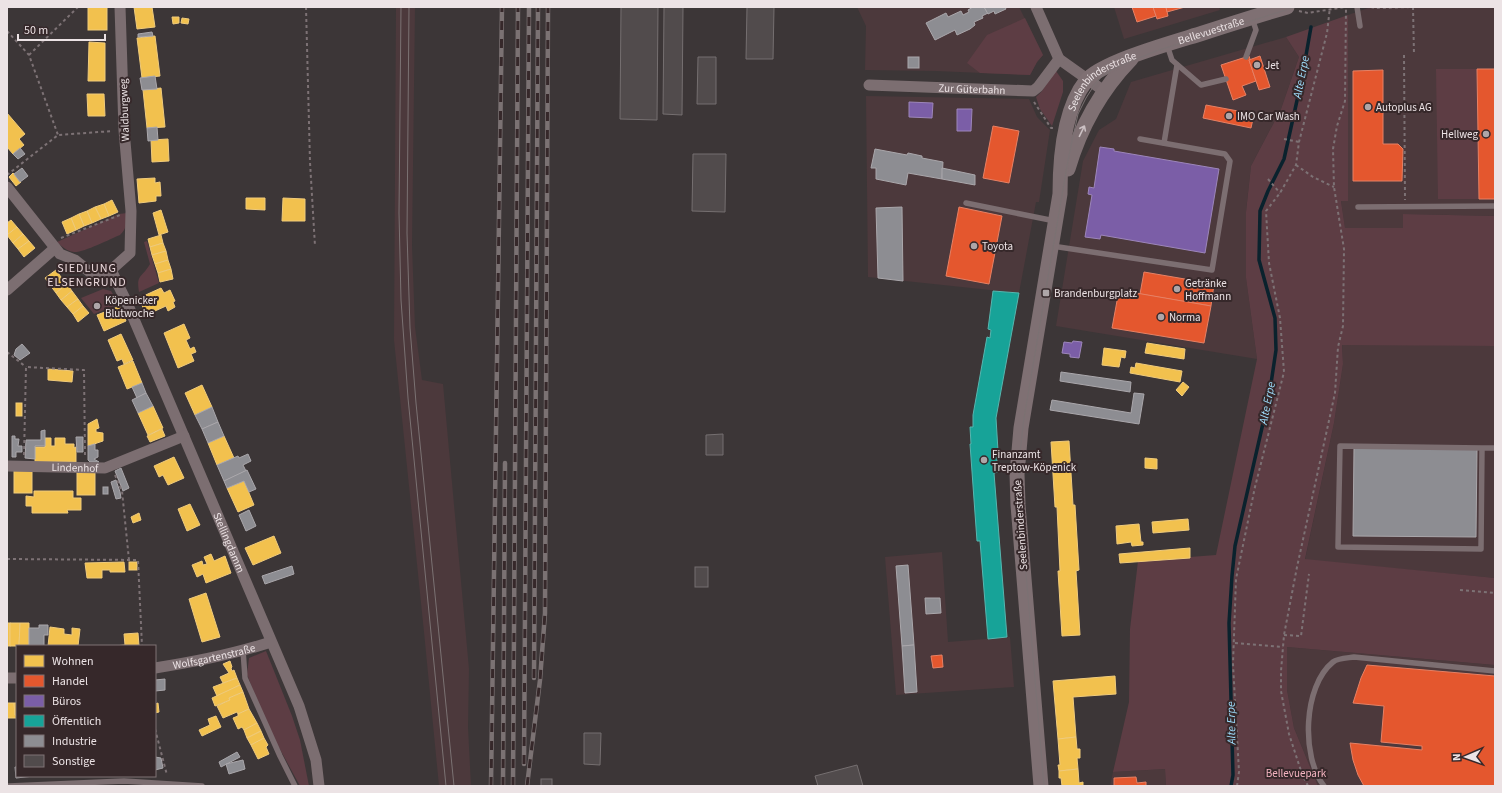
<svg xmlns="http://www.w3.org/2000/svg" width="1502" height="793" viewBox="0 0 1502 793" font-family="'Source Sans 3',sans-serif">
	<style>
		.built { fill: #4c393c }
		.green { fill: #5d3d44 }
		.homes { fill: #f2c14e; stroke: #f0cb7b }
		.shops { fill: #e4572e; stroke: #e68165 }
		.offices { fill: #7b5ea7; stroke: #9d86ba }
		.public { fill: #17a398; stroke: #57b6af }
		.industry { fill: #8d8d92; stroke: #aaa7ab }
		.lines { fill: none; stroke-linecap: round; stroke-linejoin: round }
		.stream { stroke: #0a222d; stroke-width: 3.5 }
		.building { fill: #514b4c; stroke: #756f70 }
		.path { stroke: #7d7275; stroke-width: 2; stroke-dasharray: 3 3; stroke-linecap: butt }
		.lane { stroke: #7c6e71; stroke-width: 5.5 }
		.street { stroke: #7c6e71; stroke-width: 11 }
		.secondary { stroke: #7f7073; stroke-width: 15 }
		.tram { stroke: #7b7273; stroke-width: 1 }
		.rail-casing { stroke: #7b7273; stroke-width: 4.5 }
		.rail { stroke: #36282a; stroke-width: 3; stroke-dasharray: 9; stroke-linecap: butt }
		.oneway { stroke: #cbc0c3 }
		.poi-dot { fill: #aea6a8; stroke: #36282a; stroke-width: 1.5 }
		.labels { text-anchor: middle; stroke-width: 4; stroke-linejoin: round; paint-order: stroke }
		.street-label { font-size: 11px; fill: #ece3e5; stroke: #36282a }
		.poi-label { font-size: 11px; fill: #ece3e5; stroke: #36282a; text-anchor: start }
		.park-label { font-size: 11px; fill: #f6b5c2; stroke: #36282a }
		.water-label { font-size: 12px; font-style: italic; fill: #9ddcfb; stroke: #36282a }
		.neighbourhood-label { font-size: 12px; letter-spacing: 1px; fill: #ecdadd; stroke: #36282a }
	</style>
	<rect width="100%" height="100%" fill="#3c3637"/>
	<g class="built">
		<polygon points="396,7 415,7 412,246 415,327 422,380 443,384 469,669 468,727 471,786 439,786 424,632 394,340"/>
		<polygon points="857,7 1019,7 1043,55 1037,62 1030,75 936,71 865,70 866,26"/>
		<polygon points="1114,7 1219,7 1220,10 1124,39"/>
		<polygon points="1371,7 1495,7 1495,216 1403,214 1403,228 1345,229 1341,201 1348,201 1348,15"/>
		<polygon points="1286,37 1299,57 1281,109 1251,166 1246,211 1246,278 1257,359 1056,326 1083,161 1099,130 1116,119 1131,82"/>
		<polygon points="866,96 1029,99 1037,117 1050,130 1039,202 1036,202 1019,293 868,277"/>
		<polygon points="1342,344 1495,346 1495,578 1305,560 1334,423 1343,364"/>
		<polygon points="942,552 948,642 1010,637 1014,687 896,695 885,557"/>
		<polygon points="1287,647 1495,665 1495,786 1318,786 1294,728 1287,690"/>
		<polygon points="1165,769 1166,786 1110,786 1113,772"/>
	</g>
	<g class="green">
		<polygon points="1348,15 1348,201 1341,201 1345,228 1403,228 1403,214 1495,216 1495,346 1342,345 1343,364 1334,423 1305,559 1495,578 1495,665 1287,647 1287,690 1294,728 1318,786 1166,786 1165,769 1113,772 1129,702 1130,629 1138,561 1216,555 1257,359 1246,278 1246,212 1251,166 1281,109 1299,57 1286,37"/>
		<polygon points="1025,18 1043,55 1037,62 1030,75 980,73 967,63 987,35"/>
		<polygon points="1436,69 1477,69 1479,199 1438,199"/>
		<polygon points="1056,71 1063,81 1063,92 1052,126 1040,109 1036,97 1042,91 1053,73"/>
		<path d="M127,213C127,223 127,228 120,235C110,239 83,253 74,252C67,251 62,247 57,242L119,214Z"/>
		<path d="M147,241L159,283L139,292C136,274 142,278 150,264L144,242Z"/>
		<polygon points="103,289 111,291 119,304 94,314 81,298"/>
		<polygon points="266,651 292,716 300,740 309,786 300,786 276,742 255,696 247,674 249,658"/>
	</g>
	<g class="homes">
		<rect x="88" y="7" width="19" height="23"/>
		<polygon points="134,7 152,7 155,27 137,29"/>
		<polygon points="172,17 179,17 179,23 173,24"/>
		<polygon points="182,18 189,19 188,24 181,23"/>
		<polygon points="155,36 160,76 142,78 137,38"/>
		<polygon points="89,42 105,43 105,81 88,81"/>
		<polygon points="161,88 165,127 147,128 143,90"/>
		<polygon points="87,94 104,94 105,116 88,116"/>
		<polygon points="7,113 25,134 19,139 24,145 13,154 7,147"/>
		<polygon points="168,139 169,161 152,162 151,140"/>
		<polygon points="13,173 21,182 16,186 9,177"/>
		<polygon points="155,178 155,183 160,182 161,196 156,196 156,201 139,203 137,179"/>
		<polygon points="246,198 265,198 265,210 246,209"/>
		<polygon points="283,198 305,199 305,221 282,221"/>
		<polygon points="112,200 118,212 109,216 104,204"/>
		<polygon points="104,204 109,216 101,219 95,207"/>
		<polygon points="95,207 101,219 92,223 87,211"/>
		<polygon points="161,210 168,232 159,235 153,213"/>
		<polygon points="87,211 92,223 84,226 79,214"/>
		<polygon points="79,214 84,226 76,230 71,218"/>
		<polygon points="71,218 76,230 67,234 62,222"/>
		<polygon points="11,220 17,227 7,235 7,223"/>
		<polygon points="17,227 23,234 13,243 7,235"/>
		<polygon points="23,234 29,241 18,249 13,243"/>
		<polygon points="161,235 163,243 150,247 148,239"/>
		<polygon points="29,241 35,248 24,257 18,249"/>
		<polygon points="163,243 166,251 152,255 150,247"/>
		<polygon points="166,251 168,260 155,264 152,255"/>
		<polygon points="168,260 171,269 158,273 155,264"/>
		<polygon points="171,269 173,279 160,282 158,273"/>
		<polygon points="56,270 61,277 50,285 45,278"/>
		<polygon points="61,277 67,284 56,293 50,285"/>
		<polygon points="67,284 72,291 61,300 56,293"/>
		<polygon points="161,288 164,293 170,290 175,301 173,302 175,307 168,311 166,306 146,315 139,298"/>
		<polygon points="72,291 78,299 67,307 61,300"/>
		<polygon points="78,299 83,306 73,314 67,307"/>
		<polygon points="83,306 89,313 78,322 73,314"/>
		<polygon points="120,306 126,321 104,331 97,315"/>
		<polygon points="184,324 190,338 186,340 190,349 194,347 196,352 191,354 194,361 178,368 164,333"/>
		<polygon points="121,334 133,360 124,364 122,359 117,361 108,340"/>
		<polygon points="1147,343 1185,349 1184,359 1145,353"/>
		<polygon points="1104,348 1126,351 1125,358 1121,357 1119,367 1102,365"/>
		<polygon points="133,361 142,383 127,389 118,367"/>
		<polygon points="1136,363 1182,371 1180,382 1130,373 1131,367 1135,368"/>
		<polygon points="48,369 73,371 72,382 48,380"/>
		<polygon points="1183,382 1189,387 1182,396 1176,390"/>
		<polygon points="202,385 212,407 195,415 185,393"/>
		<rect x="16" y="403" width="6" height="13"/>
		<polygon points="153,406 163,428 148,435 138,413"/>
		<polygon points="97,419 99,428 96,429 96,432 103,433 103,441 88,446 88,424"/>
		<polygon points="162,429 165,436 150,442 147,436"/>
		<polygon points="224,436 234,458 217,465 208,443"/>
		<polygon points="45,438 51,438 51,446 55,446 55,438 65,438 65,444 74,444 74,448 76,447 76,462 35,462 35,447 45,447"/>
		<polygon points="1069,441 1073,505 1075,505 1079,570 1076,571 1080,635 1062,636 1058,571 1060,571 1057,507 1055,507 1051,442"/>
		<polygon points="174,457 184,478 168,485 163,475 159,477 154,466"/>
		<polygon points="1145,458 1157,459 1157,469 1145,468"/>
		<rect x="14" y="470" width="18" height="23"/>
		<rect x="77" y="472" width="18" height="23"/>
		<polygon points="244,481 254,505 238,512 227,488"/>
		<polygon points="34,491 73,491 73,498 81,498 81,510 67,510 68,513 32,513 32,506 26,506 26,496 34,497"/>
		<polygon points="190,504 200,525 187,531 178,509"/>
		<polygon points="139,513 141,520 133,523 131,517"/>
		<polygon points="1188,519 1189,530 1153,533 1152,522"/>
		<polygon points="1139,524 1141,542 1143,542 1143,545 1132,546 1131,542 1117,544 1116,526"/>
		<polygon points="274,536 281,553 253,565 245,548"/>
		<polygon points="1190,548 1190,558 1120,563 1119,554"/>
		<polygon points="211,554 214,561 225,556 231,573 206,583 203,574 197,577 192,565 202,561 203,565 207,564 204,557"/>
		<polygon points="124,562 125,572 110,572 110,570 102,570 102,578 87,578 85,563"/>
		<rect x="129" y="562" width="8" height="8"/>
		<polygon points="206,593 220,637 202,642 189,599"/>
		<rect x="7" y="623" width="3" height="23"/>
		<polygon points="10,623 20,623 19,646 10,646"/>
		<polygon points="20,623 29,623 29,646 19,646"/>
		<polygon points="50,627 64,629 64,634 72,635 72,628 80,629 78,646 48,646"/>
		<polygon points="138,633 139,646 114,646 125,645 124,634"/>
		<polygon points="230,661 232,667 231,668 232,671 234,670 237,678 223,683 220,677 229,673 223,664"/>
		<polygon points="1115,676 1116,694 1073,697 1076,737 1058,739 1053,681"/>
		<polygon points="237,678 240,685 217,696 213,687"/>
		<polygon points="240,685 243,692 229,698 230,700 215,706 212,698"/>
		<polygon points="243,692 249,709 238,714 237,712 223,718 217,706 230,700 229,698"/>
		<polygon points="7,703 14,703 15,715 17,715 17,718 7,718"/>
		<polygon points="14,703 17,703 17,715 15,715"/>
		<polygon points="158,703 159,712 155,713 155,704"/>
		<polygon points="249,709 257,723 244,730 242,727 238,729 233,718 238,716 238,714"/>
		<polygon points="216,716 221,727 202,736 199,730 210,725 208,719"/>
		<polygon points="257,723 261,731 247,738 244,730"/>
		<polygon points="261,731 264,738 251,745 247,738"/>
		<polygon points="1076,737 1077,749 1080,749 1080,758 1077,758 1078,769 1059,771 1058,765 1060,765 1058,739"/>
		<polygon points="264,738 268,745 266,747 269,754 258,759 251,745"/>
		<polygon points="1078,769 1079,783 1083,782 1083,786 1062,786 1061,778 1059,778 1059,771"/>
	</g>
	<g class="shops">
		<polygon points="1132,7 1153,7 1156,16 1137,22"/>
		<polygon points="1153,7 1166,7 1168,16 1157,19"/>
		<polygon points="1166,7 1185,7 1167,12"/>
		<polygon points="1249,56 1250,59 1249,60 1256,81 1242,86 1246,95 1233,100 1221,65"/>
		<polygon points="1260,56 1270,87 1259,90 1249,60"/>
		<polygon points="1477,69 1495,69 1495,199 1479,199"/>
		<polygon points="1383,70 1383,144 1398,144 1403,149 1402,181 1353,181 1353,71"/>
		<polygon points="1206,105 1254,114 1251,128 1203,118"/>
		<polygon points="993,126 1019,131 1009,183 983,178"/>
		<polygon points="959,207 1002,216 989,284 946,276"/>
		<polygon points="1144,272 1214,284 1211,306 1140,294"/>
		<polygon points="1119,290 1211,306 1204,343 1112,328"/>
		<polygon points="942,655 943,667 933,668 931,656"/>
		<polygon points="1367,665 1495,676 1495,786 1364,786 1358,775 1353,760 1350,743 1422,750 1422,746 1381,742 1384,706 1353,703 1361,678"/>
		<polygon points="1136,777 1137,783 1146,782 1146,786 1114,786 1114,778"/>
	</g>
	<g class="offices">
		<polygon points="909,102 933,103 932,118 909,117"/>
		<polygon points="957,109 972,109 971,131 957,131"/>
		<polygon points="1100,147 1114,149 1114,151 1219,169 1205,253 1101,235 1100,239 1085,237 1092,195 1088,194 1089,187 1094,188"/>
		<polygon points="1073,341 1082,342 1079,358 1070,357 1070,354 1062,353 1064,342 1072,343"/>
	</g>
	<polygon class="public" points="993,291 1019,293 996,418 998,451 996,451 998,472 994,473 1007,637 988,639 980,541 977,541 970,444 971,444 970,427 973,427 973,415 987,337 990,338 991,330 988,329"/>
	<g class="industry">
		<polygon points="973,7 984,7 988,13 982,16 983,18 974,22 975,25 970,29 957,35 955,30 935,40 926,23 946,13 948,17 961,11 963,15 969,12 968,10"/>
		<polygon points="984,7 1005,7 1006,9 995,14 994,11 988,14"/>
		<polygon points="152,32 153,36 138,37 138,34"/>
		<rect x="908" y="57" width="11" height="11"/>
		<polygon points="155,76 157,89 142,90 140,78"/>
		<polygon points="157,127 158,140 148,141 147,128"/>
		<polygon points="20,148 25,154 18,159 13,154"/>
		<polygon points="875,149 907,155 908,153 922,156 922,158 943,162 942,179 908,173 906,185 876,179 876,168 871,168"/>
		<polygon points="22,168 28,176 20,182 14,174"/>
		<polygon points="942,168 975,175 975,185 942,179"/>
		<polygon points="902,207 903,281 878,278 876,208"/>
		<polygon points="22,344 30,353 20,360 14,355 16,349"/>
		<polygon points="1061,372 1131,382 1130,392 1060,381"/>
		<polygon points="142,383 146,393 137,398 132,387"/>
		<polygon points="146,393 153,406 138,413 132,400"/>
		<polygon points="1134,393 1144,394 1139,424 1050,410 1052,400 1131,413"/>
		<polygon points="212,407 218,422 202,429 195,415"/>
		<polygon points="218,422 224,436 208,443 202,429"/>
		<polygon points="45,430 45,446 35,446 35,459 25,458 26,440 41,440 41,431"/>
		<polygon points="12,436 15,436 15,439 19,439 18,446 22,446 22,452 16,452 16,457 12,457"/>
		<polygon points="76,437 83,437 83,452 77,452"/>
		<polygon points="95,444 95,450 98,450 98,457 94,459 99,462 90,462 88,460 88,446"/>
		<polygon points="1354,448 1477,449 1476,537 1353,536"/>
		<polygon points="248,454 251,461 243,465 246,471 224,481 217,465 238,456 239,458"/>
		<polygon points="121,468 129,488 123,491 115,471"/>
		<polygon points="247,470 256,489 249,492 244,481 227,488 224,481"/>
		<polygon points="116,480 120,492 121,498 116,499 111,482"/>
		<rect x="103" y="487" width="5" height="7"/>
		<polygon points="249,510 256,526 246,531 239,515"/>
		<polygon points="908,565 914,645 902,646 896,566"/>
		<polygon points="292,566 294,574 265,584 262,576"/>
		<polygon points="925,598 940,598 941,613 926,614"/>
		<polygon points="39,625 48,625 48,635 44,635 44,646 29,646 29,628 39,628"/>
		<polygon points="914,645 917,692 905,693 902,646"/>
		<polygon points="165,679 165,690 155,691 155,680"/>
		<polygon points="237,752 240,757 221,767 219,762"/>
		<polygon points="155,757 161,758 163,768 155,770"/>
		<polygon points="243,760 245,769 229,774 226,764"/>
		<polygon points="15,767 17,767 17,776 34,776 16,778"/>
	</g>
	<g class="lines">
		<polyline class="stream" points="1231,786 1233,775 1229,623 1232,576 1235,546 1269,397 1276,350 1275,318 1259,260 1260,211 1268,191 1284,159 1302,78 1311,27"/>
	</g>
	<g class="building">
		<polygon points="621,7 658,7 657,120 620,119"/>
		<polygon points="664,7 683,7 682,115 663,114"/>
		<polygon points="747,7 774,7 773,59 746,59"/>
		<polygon points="698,57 716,57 716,104 697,104"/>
		<polygon points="693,154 726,154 725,212 692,211"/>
		<polygon points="723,434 723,455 706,455 706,435"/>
		<rect x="695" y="567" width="13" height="20"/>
		<polygon points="584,733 601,733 600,765 584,764"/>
		<polygon points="857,765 863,786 818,786 815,776"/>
		<rect x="541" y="779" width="11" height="7"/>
	</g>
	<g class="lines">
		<g class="path">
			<polyline points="306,7 310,162 315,246"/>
			<polyline points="1371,7 1375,8 1413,7"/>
			<polyline points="1413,7 1414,55"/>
			<polyline points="1299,11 1308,13 1345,7"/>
			<polyline points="7,31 29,55 58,135"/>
			<polyline points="29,55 78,7"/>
			<polyline points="1404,55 1405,200"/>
			<polyline points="1034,102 1051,128 1053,128"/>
			<polyline points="1284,139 1299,142"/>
			<polyline points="1296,165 1313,177 1334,187"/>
			<polyline points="7,175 58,135 113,131"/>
			<polyline points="1268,179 1280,193"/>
			<polyline points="61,238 120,215"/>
			<polyline points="7,352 26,367"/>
			<polyline points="24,455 26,367 84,370 85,456"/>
			<polyline points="115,475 122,491 129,560"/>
			<polyline points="7,559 138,560 142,646"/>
			<polyline points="1460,590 1495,593"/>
			<polyline points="1284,635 1301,636 1309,574"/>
			<polyline points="1235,643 1283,647"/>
			<polyline points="155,729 167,775"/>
			<polyline points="1237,786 1239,772 1233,664 1236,579 1255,487 1284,372 1280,318 1269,263 1266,211 1280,193 1296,165 1299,142 1327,33 1330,7"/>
			<polyline points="1308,786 1302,774 1289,734 1281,691 1281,671 1284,635 1297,567 1335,393 1338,347 1343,326 1344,249 1334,187 1333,149 1337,126 1345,101 1346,7"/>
		</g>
		<g class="lane">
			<polyline points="1357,7 1360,26"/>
			<polyline points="1167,45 1172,60 1201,85 1226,79"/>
			<polyline points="1246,57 1256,30 1252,18"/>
			<polyline points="1164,143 1177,65"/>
			<polyline points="966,203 1055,221"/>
			<polyline points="1358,207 1495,206"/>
			<polyline points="1052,246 1212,270 1230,161 1225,154 1140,139"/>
			<polyline points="1482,448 1481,549 1338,547 1340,446 1482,448 1495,448"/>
			<polyline points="243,650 245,678 280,756 295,786"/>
			<polyline points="9,786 124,781 202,786"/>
			<path d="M1324,786C1301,757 1303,686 1333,662C1338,658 1348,658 1354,657L1495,671"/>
		</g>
		<g class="street">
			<polyline points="1036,7 1059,59 1104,91"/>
			<path id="s1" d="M869,85L1033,91L1038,87L1059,59"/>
			<polyline points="7,187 60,254 75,260 91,273 111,270 130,253 131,211 124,130 120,7"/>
			<path id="s2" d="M111,270L127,303L299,706L316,760L319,786"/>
			<polyline points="7,290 55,248"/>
			<path id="s3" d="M7,466L105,468L184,436"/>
			<path id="s4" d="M155,668C194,662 234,654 271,642"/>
			<polyline points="7,678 17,678"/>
		</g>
		<g class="secondary">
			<path d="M1068,169C1080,128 1101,90 1131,59"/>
			<path id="s5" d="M1041,786L1018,505L1017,474L1021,428L1060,194C1060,159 1064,109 1086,81C1100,62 1178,41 1203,33C1231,24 1259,15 1287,7"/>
		</g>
		<g class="tram">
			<polyline points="401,7 399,213 401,300 408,398 446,786"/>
			<polyline points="409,7 407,233 410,328 416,403 454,786"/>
			<polyline points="1073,114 1078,97 1093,78"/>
			<polyline points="1044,786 1020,502 1019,461 1024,418 1068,160 1078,114 1086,98 1093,87 1102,76 1113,69 1129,62 1156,51 1295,7"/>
		</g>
		<defs>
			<g id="rail">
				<polyline points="534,678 538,7"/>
				<polyline points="524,764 529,7"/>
				<polyline points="491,786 502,7"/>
				<polyline points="503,786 505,463"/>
				<polyline points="513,786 518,7"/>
				<polyline points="527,786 540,680 545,613 548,7"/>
			</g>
		</defs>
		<use href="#rail" class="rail-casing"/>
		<use href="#rail" class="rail"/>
	</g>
	<defs><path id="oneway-shaft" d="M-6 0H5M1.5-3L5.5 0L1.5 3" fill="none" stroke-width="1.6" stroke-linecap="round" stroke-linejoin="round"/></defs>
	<use class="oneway" href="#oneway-shaft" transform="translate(1082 131) rotate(-64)"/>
	<g class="poi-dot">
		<circle cx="1257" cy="65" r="4"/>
		<circle cx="1368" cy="107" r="4"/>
		<circle cx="1229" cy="116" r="4"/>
		<circle cx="1486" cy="134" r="4"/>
		<circle cx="974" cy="246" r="4"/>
		<circle cx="1177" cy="289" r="4"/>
		<rect x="1042" y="289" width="8" height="8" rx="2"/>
		<circle cx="97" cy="306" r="4"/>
		<circle cx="1161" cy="317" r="4"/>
		<circle cx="984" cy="460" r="4"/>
	</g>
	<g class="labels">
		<g class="street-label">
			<text dy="4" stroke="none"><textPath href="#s5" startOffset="850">Bellevuestraße</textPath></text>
			<text dy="4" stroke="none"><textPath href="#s1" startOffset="103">Zur Güterbahn</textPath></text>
			<text dy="4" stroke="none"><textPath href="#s5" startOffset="726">Seelenbinderstraße</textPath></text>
			<text transform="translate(124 110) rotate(-92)" y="4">Waldburgweg</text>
			<text dy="4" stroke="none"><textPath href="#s3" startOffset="68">Lindenhof</textPath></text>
			<text transform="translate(1020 525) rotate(-94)" y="4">Seelenbinderstraße</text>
			<text dy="4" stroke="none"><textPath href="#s2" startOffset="297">Stellingdamm</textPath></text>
			<text dy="4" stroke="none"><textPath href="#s4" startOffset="60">Wolfsgartenstraße</textPath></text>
		</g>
		<g class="poi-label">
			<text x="1265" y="69">Jet</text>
			<text x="1376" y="111">Autoplus AG</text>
			<text x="1237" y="120">IMO Car Wash</text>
			<text x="1478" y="138" text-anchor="end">Hellweg</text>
			<text x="982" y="250">Toyota</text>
			<text x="1185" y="287">Getränke<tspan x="1185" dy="13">Hoffmann</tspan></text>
			<text x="1054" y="297">Brandenburgplatz</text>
			<text x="105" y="304">Köpenicker<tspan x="105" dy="13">Blutwoche</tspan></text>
			<text x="1169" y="321">Norma</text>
			<text x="992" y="458">Finanzamt<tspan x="992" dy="13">Treptow-Köpenick</tspan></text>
		</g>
		<g class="park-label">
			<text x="1296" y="777">Bellevuepark</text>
		</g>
		<g class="water-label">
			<text transform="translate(1301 77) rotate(-79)" y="4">Alte Erpe</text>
			<text transform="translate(1267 403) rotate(-79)" y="4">Alte Erpe</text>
			<text transform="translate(1231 723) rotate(-91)" y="4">Alte Erpe</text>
		</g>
		<g class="neighbourhood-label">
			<text x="87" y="272">SIEDLUNG<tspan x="87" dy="14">ELSENGRUND</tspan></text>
		</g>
	</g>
	<rect width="1502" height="793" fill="none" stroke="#ece3e5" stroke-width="16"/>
	<rect x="16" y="645" width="140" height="132" fill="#36282a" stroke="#7f7375"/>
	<rect x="24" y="655" width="20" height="12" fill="#f2c14e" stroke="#7f7375"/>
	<text x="52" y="665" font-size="12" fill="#ece3e5">Wohnen</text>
	<rect x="24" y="675" width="20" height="12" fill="#e4572e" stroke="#7f7375"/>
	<text x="52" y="685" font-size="12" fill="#ece3e5">Handel</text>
	<rect x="24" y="695" width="20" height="12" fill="#7b5ea7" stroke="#7f7375"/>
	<text x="52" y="705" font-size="12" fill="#ece3e5">Büros</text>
	<rect x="24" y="715" width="20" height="12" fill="#17a398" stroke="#7f7375"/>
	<text x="52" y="725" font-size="12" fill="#ece3e5">Öffentlich</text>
	<rect x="24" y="735" width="20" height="12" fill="#8d8d92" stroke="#7f7375"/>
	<text x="52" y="745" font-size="12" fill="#ece3e5">Industrie</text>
	<rect x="24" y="755" width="20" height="12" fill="#514b4c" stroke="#7f7375"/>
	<text x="52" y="765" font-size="12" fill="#ece3e5">Sonstige</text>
	<g transform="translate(1466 757) rotate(268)" stroke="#36282a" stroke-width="3" paint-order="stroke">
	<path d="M0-3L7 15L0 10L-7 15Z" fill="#ece3e5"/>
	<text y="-6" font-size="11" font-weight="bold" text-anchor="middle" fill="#ece3e5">N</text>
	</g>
	<path d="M18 34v6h87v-6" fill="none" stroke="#ece3e5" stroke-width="2"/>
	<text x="24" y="34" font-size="12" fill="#ece3e5" stroke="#36282a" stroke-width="3" paint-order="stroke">50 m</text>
</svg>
